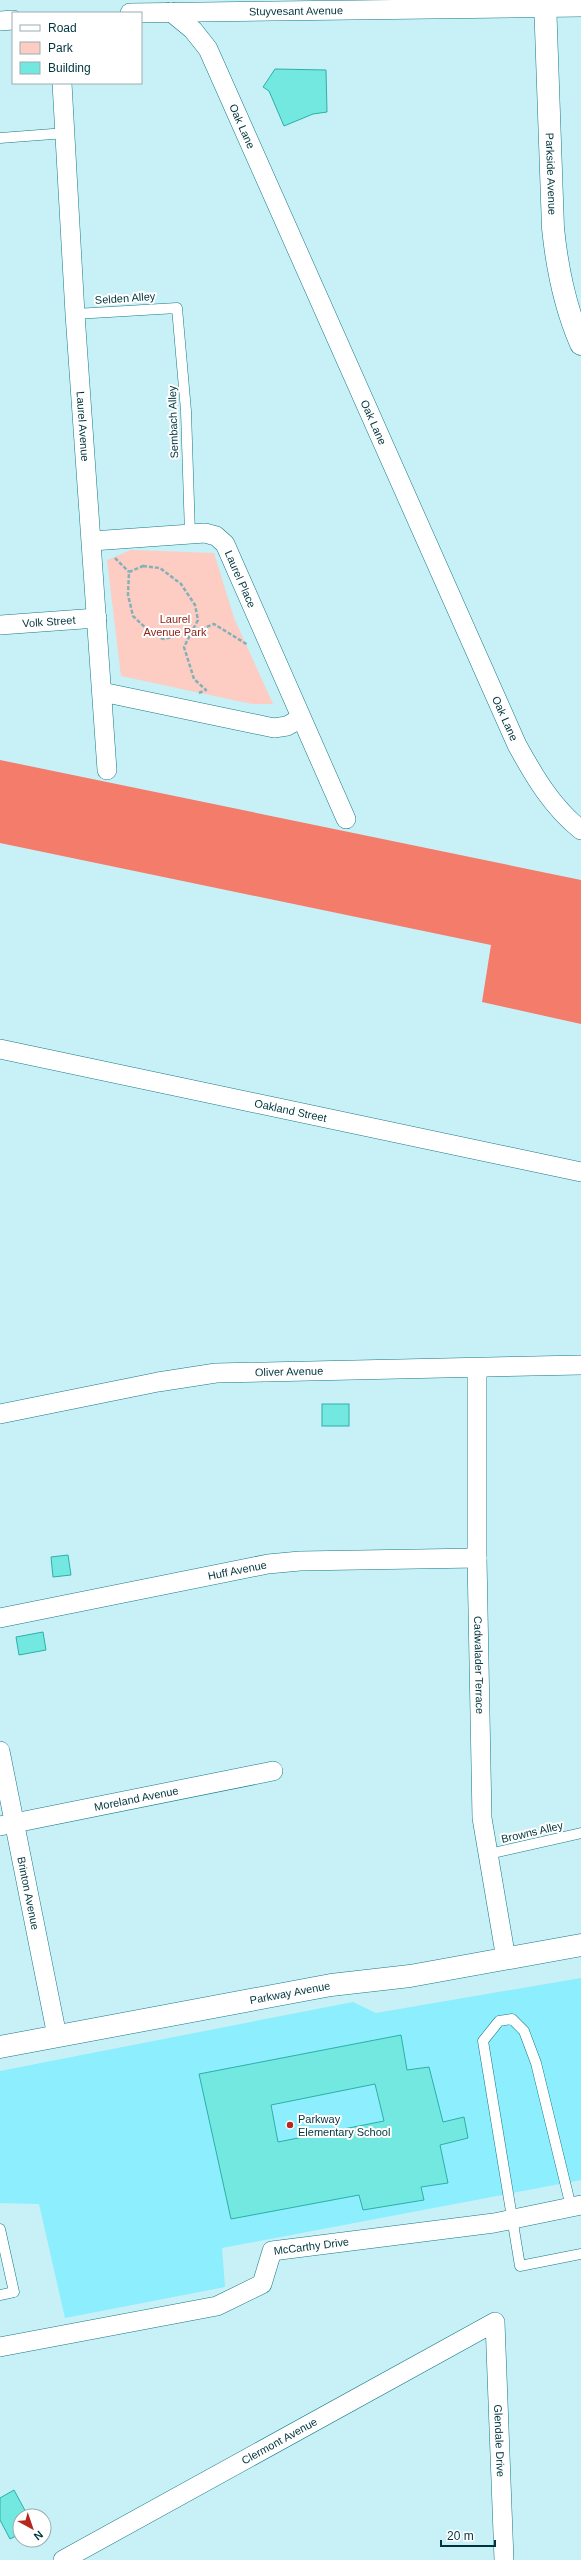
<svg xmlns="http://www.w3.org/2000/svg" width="581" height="2560" viewBox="0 0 581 2560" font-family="Helvetica,sans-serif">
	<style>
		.built { fill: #8deefe }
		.green { fill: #fdccc3 }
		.forest { fill: #f47c6b }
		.building { fill: #72e8e0; stroke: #2dafa8; fill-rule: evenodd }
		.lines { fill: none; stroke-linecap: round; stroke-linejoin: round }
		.lane-casing { stroke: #157987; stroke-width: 11 }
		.street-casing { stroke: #157987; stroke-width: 20 }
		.secondary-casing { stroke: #157987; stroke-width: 23 }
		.path { stroke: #84b1b8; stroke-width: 2.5; stroke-dasharray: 4 2; stroke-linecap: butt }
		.lane { stroke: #fff; stroke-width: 10 }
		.street { stroke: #fff; stroke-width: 19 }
		.secondary { stroke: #fff; stroke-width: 22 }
		.poi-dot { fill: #b6281d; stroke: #fff; stroke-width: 1.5 }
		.labels { text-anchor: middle; stroke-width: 4; stroke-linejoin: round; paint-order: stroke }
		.street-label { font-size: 11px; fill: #00353d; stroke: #fff }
		.park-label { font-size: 11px; fill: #8e2319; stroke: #fff }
		.poi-label { font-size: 11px; fill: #00353d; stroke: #fff; text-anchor: start }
	</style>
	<rect width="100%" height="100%" fill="#c7f0f7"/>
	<polygon class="built" points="581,1978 581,2180 222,2248 225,2287 65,2318 39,2204 0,2203 0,2071 353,2002 376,2013"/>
	<polygon class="green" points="131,550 214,553 234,618 273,704 252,704 121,676 107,560"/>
	<polygon class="forest" points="0,760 581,880 581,1024 482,1002 491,945 0,843"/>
	<g class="building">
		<polygon points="275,69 326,70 327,112 313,114 284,126 269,91 263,87"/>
		<rect x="322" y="1404" width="27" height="22"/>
		<polygon points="68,1555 71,1575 53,1577 51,1557"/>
		<polygon points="43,1632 46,1650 19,1655 16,1637"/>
		<path d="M401,2035L407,2070L429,2067L443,2122L464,2117L468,2138L440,2145L448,2183L421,2187L424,2200L363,2210L359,2195L231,2219L199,2074ZM375,2084L384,2121L278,2142L271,2105Z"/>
		<polygon points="14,2490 28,2516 20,2516 20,2534 10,2539 0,2520 0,2498"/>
	</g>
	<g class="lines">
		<defs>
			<g id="lane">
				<polyline points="0,138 66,133"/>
				<polyline points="75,314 177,308 186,411 190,534"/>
				<polyline points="489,1854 581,1833"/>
				<polyline points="571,2207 536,2063 524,2031 512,2019 499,2021 483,2041 520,2266 581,2254"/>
				<polyline points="0,2229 14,2292 0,2295"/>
			</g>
			<g id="street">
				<path id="s1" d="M171,12L193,30L208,49L517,745C534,776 552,807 581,830"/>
				<path id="s2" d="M130,13L581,7"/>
				<polyline points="0,21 13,20"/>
				<path id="s3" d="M62,83L75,314L107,770"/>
				<path id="s4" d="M92,541L205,533L216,536L225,544L346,819"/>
				<path id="s5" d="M0,625L97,618"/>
				<polyline points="102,692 274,728 287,726 301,718"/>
				<path id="s6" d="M0,1049L581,1172"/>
				<path id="s7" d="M477,1368V1558L482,1818L506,1959"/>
				<path id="s8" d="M0,1414L158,1382L216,1373L581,1365"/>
				<path id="s9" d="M0,1618L268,1564L300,1561L477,1558"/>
				<path id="s10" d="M0,1751L57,2036"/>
				<path id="s11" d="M0,1826L273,1771"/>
				<path id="s12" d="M0,2347L217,2306L262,2284L272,2251L494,2223L581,2205"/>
				<path id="s13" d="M63,2560L495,2322L504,2560"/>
			</g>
			<g id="secondary">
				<path id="s14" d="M545,0L553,228C557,268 565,307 581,344"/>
				<path id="s15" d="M0,2047L331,1985L410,1976L581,1945"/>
			</g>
		</defs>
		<use href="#lane" class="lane-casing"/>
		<use href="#street" class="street-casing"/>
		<use href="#secondary" class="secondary-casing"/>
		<g class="path">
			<polyline points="115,558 129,572"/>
			<polygon points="143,566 160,568 181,584 195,605 198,620 191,633 163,639 150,632 133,616 128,595 129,572"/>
			<polyline points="199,693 206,690 194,679 184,647 191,633 214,624 248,645"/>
		</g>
		<use href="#lane" class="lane"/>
		<use href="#street" class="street"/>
		<use href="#secondary" class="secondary"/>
	</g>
	<circle class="poi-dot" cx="290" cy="2125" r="4"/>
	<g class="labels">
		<g class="street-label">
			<text dy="4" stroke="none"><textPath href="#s2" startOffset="166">Stuyvesant Avenue</textPath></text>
			<text dy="4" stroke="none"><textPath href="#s1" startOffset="137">Oak Lane</textPath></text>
			<text dy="4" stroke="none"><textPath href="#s14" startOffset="174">Parkside Avenue</textPath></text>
			<text transform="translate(125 298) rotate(-4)" y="4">Selden Alley</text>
			<text transform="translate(173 422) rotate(-92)" y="4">Sembach Alley</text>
			<text dy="4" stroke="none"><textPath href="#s1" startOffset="461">Oak Lane</textPath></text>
			<text dy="4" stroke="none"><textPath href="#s3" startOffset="344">Laurel Avenue</textPath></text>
			<text dy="4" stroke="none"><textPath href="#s4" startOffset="175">Laurel Place</textPath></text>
			<text dy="4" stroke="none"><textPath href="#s5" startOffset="49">Volk Street</textPath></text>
			<text dy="4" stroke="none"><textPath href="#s1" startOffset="785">Oak Lane</textPath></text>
			<text dy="4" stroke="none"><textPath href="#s6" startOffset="297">Oakland Street</textPath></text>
			<text dy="4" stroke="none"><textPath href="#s8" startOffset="293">Oliver Avenue</textPath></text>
			<text dy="4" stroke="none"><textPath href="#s9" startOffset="242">Huff Avenue</textPath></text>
			<text dy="4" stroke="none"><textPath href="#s7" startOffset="297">Cadwalader Terrace</textPath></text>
			<text dy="4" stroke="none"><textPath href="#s11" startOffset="139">Moreland Avenue</textPath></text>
			<text transform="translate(532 1832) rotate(-13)" y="4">Browns Alley</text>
			<text dy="4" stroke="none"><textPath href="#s10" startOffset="145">Brinton Avenue</textPath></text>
			<text dy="4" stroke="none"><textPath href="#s15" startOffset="295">Parkway Avenue</textPath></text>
			<text dy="4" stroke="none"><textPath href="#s12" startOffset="345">McCarthy Drive</textPath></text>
			<text dy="4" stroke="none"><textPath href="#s13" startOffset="247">Clermont Avenue</textPath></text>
			<text dy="4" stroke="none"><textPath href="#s13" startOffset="612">Glendale Drive</textPath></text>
		</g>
		<g class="park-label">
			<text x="175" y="623">Laurel<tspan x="175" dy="13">Avenue Park</tspan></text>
		</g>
		<g class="poi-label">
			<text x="298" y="2123">Parkway<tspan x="298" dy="13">Elementary School</tspan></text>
		</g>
	</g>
	<rect x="12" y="12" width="130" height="72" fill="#ffffff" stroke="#99aeb1"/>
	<rect x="20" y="25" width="20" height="6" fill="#ffffff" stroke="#99aeb1"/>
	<text x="48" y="32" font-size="12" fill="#00353d">Road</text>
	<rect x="20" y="42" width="20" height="12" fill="#fdccc3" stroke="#99aeb1"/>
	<text x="48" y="52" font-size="12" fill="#00353d">Park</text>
	<rect x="20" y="62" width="20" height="12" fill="#72e8e0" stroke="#99aeb1"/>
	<text x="48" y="72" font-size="12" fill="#00353d">Building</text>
	<g transform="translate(32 2528) rotate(140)"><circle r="19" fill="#ffffff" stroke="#99aeb1"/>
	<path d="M0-3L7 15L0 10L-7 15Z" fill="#b6281d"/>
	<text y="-6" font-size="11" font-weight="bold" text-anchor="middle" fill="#00353d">N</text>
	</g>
	<path d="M441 2540v6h54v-6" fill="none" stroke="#00353d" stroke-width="2"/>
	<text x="447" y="2540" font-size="12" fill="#00353d" stroke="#ffffff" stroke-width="3" paint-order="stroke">20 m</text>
</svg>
